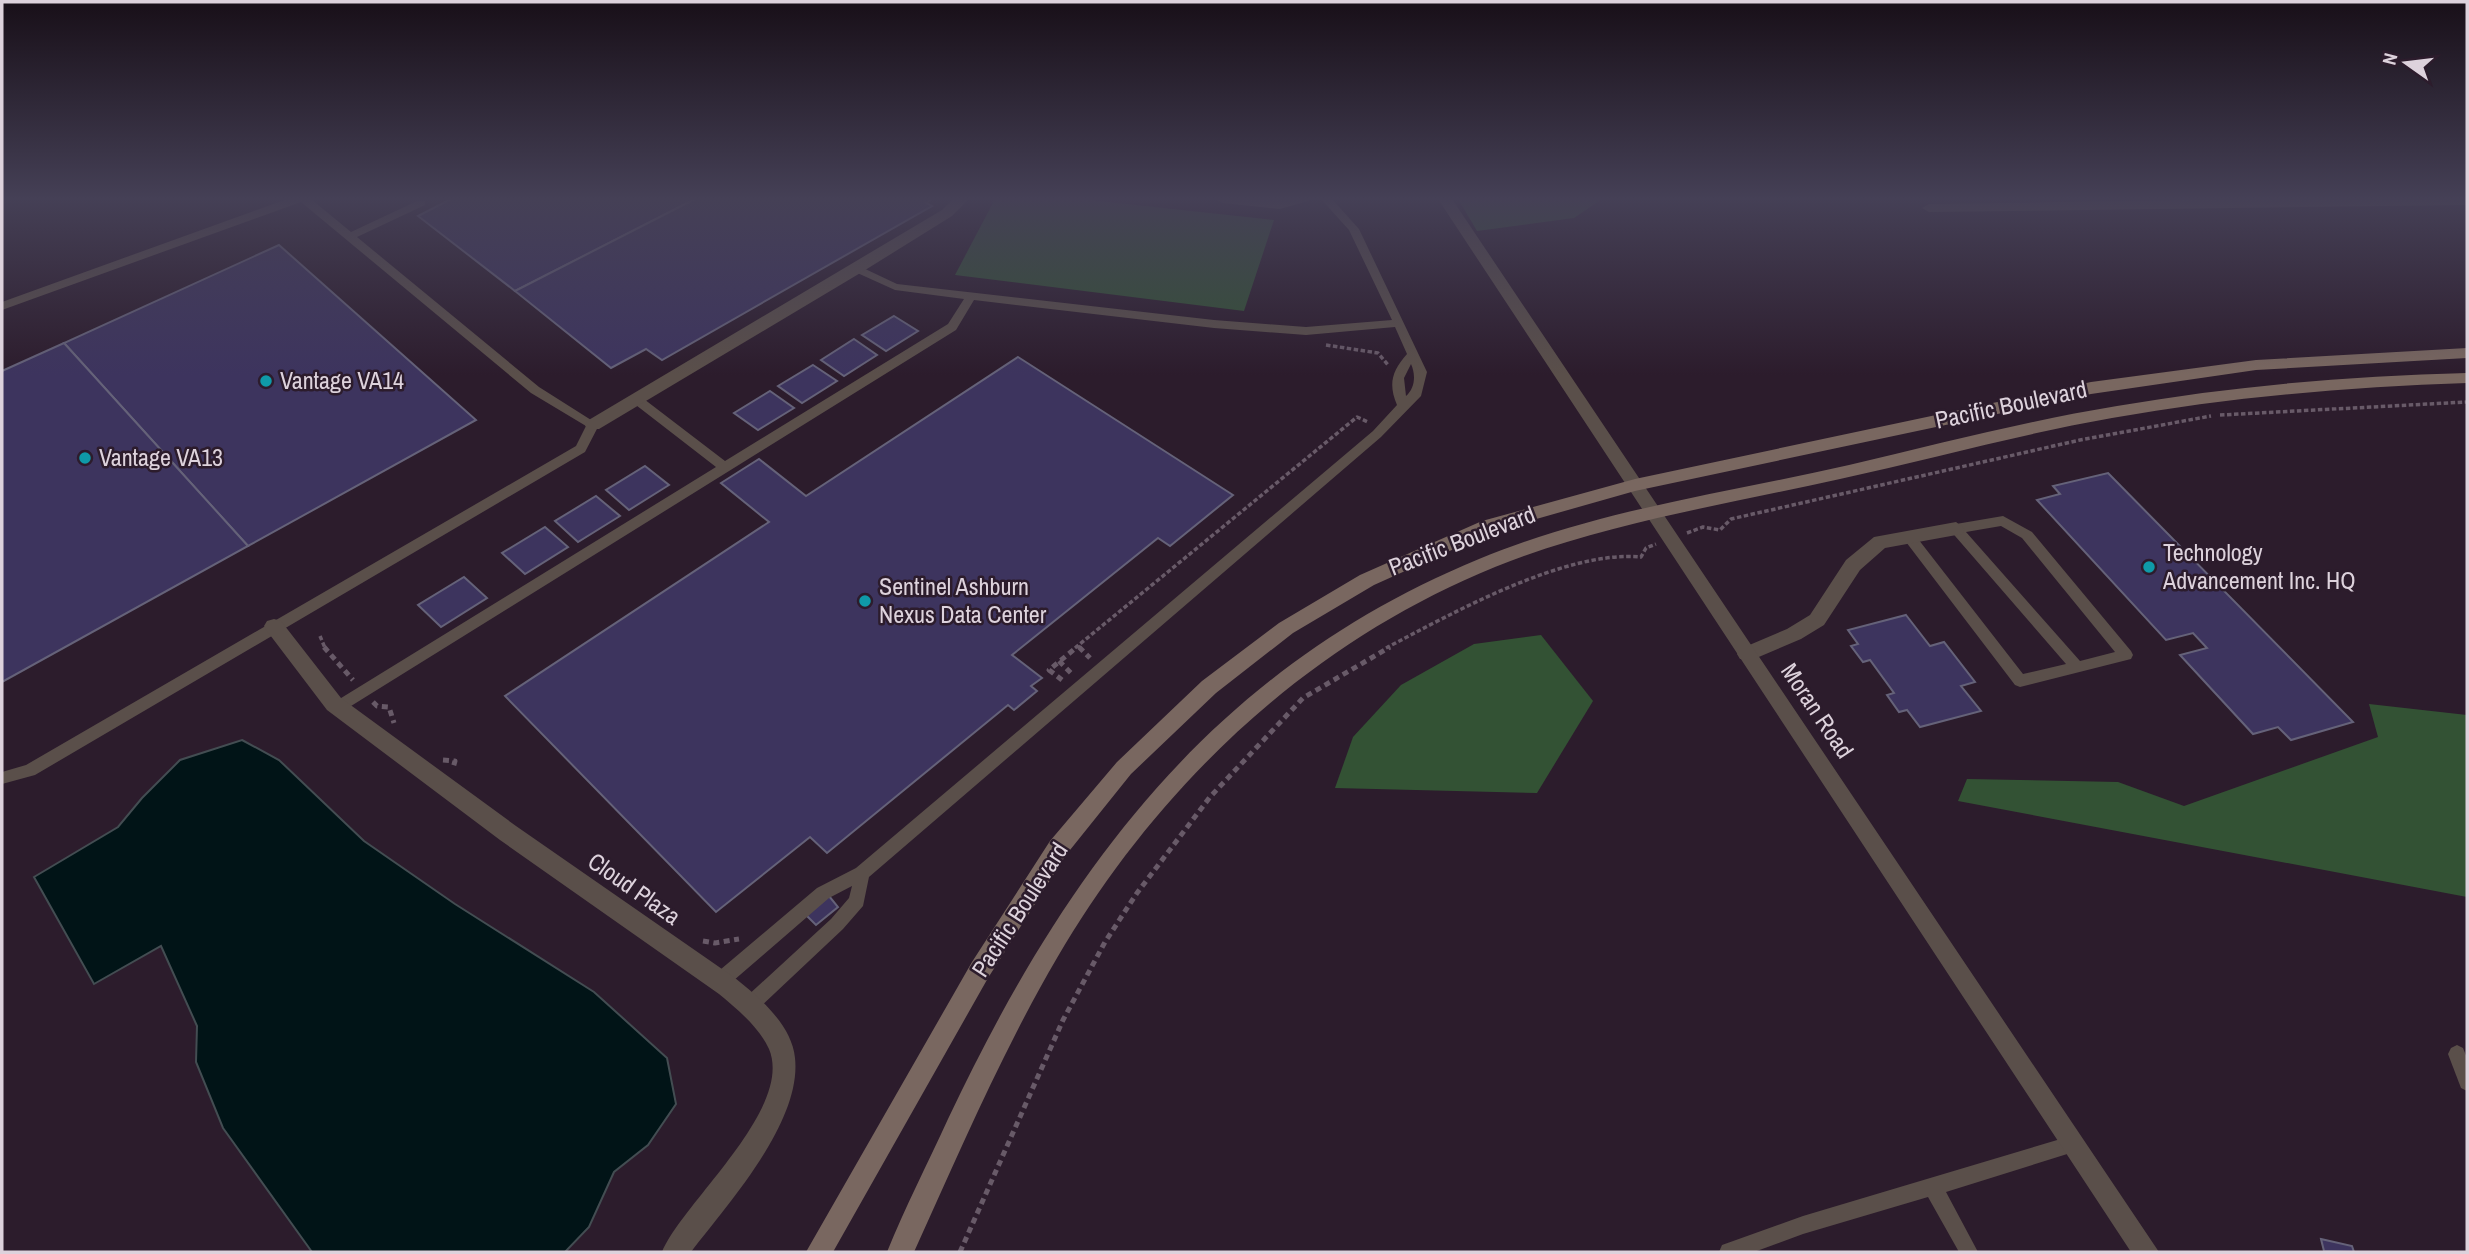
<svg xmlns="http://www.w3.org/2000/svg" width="2469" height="1254" viewBox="0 0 2469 1254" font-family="'Archivo Narrow',sans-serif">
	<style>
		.green { fill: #335234 }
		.water { fill: #011417; stroke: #434d52; stroke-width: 2 }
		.building { fill: #3d345e; stroke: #656279; stroke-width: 2 }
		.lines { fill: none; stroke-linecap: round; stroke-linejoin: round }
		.path-far1 { stroke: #685a68; stroke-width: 3.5; stroke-dasharray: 4.5 2.5; stroke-linecap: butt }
		.path { stroke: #685a68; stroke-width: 5; stroke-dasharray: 6 4.5; stroke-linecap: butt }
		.service { fill: #5a4f4a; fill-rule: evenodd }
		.minor { fill: #5a4f4a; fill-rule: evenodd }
		.tertiary { fill: #5a4f4a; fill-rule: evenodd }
		.secondary { fill: #796760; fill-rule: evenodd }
		.culture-dot { fill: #0f9aa8; stroke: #2c1c2c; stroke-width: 2.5 }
		.labels { text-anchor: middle; stroke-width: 5; stroke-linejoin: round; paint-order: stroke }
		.poi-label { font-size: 24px; fill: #ddd2dc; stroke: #2c1c2c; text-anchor: start }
		.street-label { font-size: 24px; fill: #ddd2dc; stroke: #2c1c2c }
	</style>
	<rect width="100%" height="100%" fill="#2c1c2c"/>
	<g class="green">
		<polygon points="995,199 1081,199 1274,220 1244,311 955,275"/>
		<polygon points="1458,199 1602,199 1574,218 1477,231"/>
		<polygon points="1541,635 1593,701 1537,793 1335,788 1353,737 1401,685 1474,644"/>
		<polygon points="2369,704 2467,715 2467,897 1958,801 1967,779 2118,782 2184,806 2378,737"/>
	</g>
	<polygon class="water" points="242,740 279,760 364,841 455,904 594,992 667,1058 676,1104 648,1145 614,1172 589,1227 565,1252 312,1252 223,1128 196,1062 197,1026 161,946 94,984 34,877 118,827 142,798 180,760"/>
	<g class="building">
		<polygon points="451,199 695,199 515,291 418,216"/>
		<polygon points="695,199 932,199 926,203 932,206 662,360 646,349 611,368 515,291"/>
		<polygon points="279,245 476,420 248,546 64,343"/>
		<polygon points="894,316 918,331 886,351 862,335"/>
		<polygon points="854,339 877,355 844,376 821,360"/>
		<polygon points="64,343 248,546 2,682 2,371"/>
		<polygon points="1018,357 1233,495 1170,546 1158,538 1012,655 1042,678 1031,686 1037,691 1014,710 1008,705 827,853 810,837 716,912 505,696 769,522 721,483 759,459 806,496"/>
		<polygon points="813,365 837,381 802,403 778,386"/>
		<polygon points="770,391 794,408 758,430 734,413"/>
		<polygon points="645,466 669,485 629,510 606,490"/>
		<polygon points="2108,473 2353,722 2291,740 2278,727 2253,734 2180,655 2207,648 2193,633 2166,640 2037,500 2060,494 2053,486"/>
		<polygon points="596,496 620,516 578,542 555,521"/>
		<polygon points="545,527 568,547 525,574 502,553"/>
		<polygon points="464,577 487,598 441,627 418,605"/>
		<polygon points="1906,615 1930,646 1944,642 1975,682 1961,686 1981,711 1920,727 1907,710 1899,712 1887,695 1894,693 1870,660 1863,662 1851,646 1858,644 1848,630"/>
		<polygon points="829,896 838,907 816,925 806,915"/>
		<polygon points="2321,1239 2352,1246 2354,1252 2324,1251"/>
	</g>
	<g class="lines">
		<g class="path-far1">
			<polyline points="1326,345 1378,353 1388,365"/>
			<polyline points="2220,415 2467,402"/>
			<polyline points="1687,533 1703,527 1720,530 1731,519 2080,440 2211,416"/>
			<polyline points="320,636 325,648"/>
			<polyline points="1078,646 1080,648"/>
			<polyline points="1075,648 1357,417 1368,422"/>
			<path d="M1386,648C1453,613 1565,550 1641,557L1646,548L1656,544"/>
		</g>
		<g class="path">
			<polyline points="324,647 353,680"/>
			<polyline points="1079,647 1090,658"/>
			<polyline points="1059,661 1071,673"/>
			<polyline points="1062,680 1049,670 1077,647"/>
			<polyline points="373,702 377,706 389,707 394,723"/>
			<polyline points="443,760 455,761 453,768"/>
			<polyline points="703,941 715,943 739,939"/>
			<polyline points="960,1252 1063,1020 1105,942 1137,893 1210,797 1303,698 1390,647"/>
		</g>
		<g class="service">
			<polygon points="287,199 311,199 351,232 417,201 425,201 425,205 357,237 539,387 599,425 585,452 35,775 2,784 2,772 26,765 576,446 586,426 531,393 301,202 2,310 2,302"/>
			<path d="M1321,199H1332L1359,229L1427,372L1421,396L1381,437L869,877L863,906L843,929L757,1010L751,1012L745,1010L742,1004L745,998L831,919L849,898L852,886L829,898L726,987L720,989L714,987L712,981L714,975L817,888L856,868L1373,431L1397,405C1388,384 1392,371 1407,354L1395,327L1306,335L1214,328L974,300L956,330L343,711H333L331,707L333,703L716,467L632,402L630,399L632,396H640L725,461L948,324L964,299L895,290L853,271V267H861L897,284L1214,320L1306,327L1392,320L1349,230ZM1411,364C1416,375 1415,388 1406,396L1404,378Z"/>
			<path d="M2003,516L2032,532L2131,651L2133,655L2131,659L2020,687L2015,685L1903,538L1910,533L1915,535L2023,674L2066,664L1949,529L1956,524ZM2001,526L2022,538L2115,652L2080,661L1966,532Z"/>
			<polygon points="2457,1045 2463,1048 2467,1058 2467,1091 2461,1088 2448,1054 2451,1048"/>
			<polygon points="2074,1135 2080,1138 2083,1144 2080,1150 1946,1192 1978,1252 1959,1252 1928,1197 1803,1234 1754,1252 1719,1252 1722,1245 1803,1216"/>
		</g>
		<g class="minor">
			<polygon points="953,199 969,199 952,216 862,272 599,429 587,429 585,425 587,421 942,210"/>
			<polygon points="1216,199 1315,199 1280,209 1223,203"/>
			<polygon points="1438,199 1452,199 1641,481 1644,485 1641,489 1629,489"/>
			<polygon points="2258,199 2467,199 2467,205 1929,212 1922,208 1929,204"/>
			<polygon points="1956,522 1965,529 1962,534 1885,548 1860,570 1824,625 1801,639 1754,659 1740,659 1737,654 1740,649 1787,629 1810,615 1846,560 1874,537"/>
			<path d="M274,619L281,621L341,698L516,826L735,978C759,997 792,1025 795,1058C802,1122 728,1204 691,1252H662C683,1202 794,1109 769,1049C759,1027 737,1009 719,994L500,840L327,710L267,631L264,626L267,621Z"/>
		</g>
		<polygon class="tertiary" points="1635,479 1641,481 2159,1252 2131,1252 1629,489 1626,485"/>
		<g class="secondary">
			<polygon points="2467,348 2467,358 2256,370 2091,394 1635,491 1494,531 1374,585 1293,633 1216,693 1131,774 1066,855 988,978 833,1252 806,1252 972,962 1050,841 1117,762 1202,681 1279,623 1360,575 1482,521 1635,479 2091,382 2256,360"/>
			<path d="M2467,373V383C2348,387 2230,397 2112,418C2021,434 1931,459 1840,479C1724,505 1605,523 1495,567C1308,643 1158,785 1057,958C1002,1052 959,1153 914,1252H887C905,1207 928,1163 948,1119C1067,867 1215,668 1479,559C1597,510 1726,493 1849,465C1938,444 2026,421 2117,406C2233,386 2349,376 2467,373Z"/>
		</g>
	</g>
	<linearGradient id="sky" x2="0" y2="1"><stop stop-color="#180f18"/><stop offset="0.53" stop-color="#454056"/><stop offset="1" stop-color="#454056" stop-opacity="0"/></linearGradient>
	<rect width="2469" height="375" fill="url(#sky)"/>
	<g class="culture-dot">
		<circle cx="266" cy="381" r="7"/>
		<circle cx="85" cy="458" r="7"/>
		<circle cx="2149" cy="567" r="7"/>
		<circle cx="865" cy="601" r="7"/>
	</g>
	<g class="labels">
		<g class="poi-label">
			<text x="280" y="389">Vantage VA14</text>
			<text x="99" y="466">Vantage VA13</text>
			<text x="2163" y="561">Technology<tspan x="2163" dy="28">Advancement Inc. HQ</tspan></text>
			<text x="879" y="595">Sentinel Ashburn<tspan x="879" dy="28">Nexus Data Center</tspan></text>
		</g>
		<g class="street-label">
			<text transform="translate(2011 405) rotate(-12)" y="8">Pacific Boulevard</text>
			<text transform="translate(1462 541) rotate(-21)" y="8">Pacific Boulevard</text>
			<text transform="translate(1817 711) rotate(56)" y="8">Moran Road</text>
			<text transform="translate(634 889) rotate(35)" y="8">Cloud Plaza</text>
			<text transform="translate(1020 910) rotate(-57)" y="8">Pacific Boulevard</text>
		</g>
	</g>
	<rect width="2469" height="1254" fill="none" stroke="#ddd2dc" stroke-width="7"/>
	<g transform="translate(2406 63) rotate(284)" stroke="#2c1c2c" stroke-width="5" paint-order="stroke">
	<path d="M0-5L12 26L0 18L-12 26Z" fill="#ddd2dc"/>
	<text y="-10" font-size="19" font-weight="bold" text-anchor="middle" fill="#ddd2dc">N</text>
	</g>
</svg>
